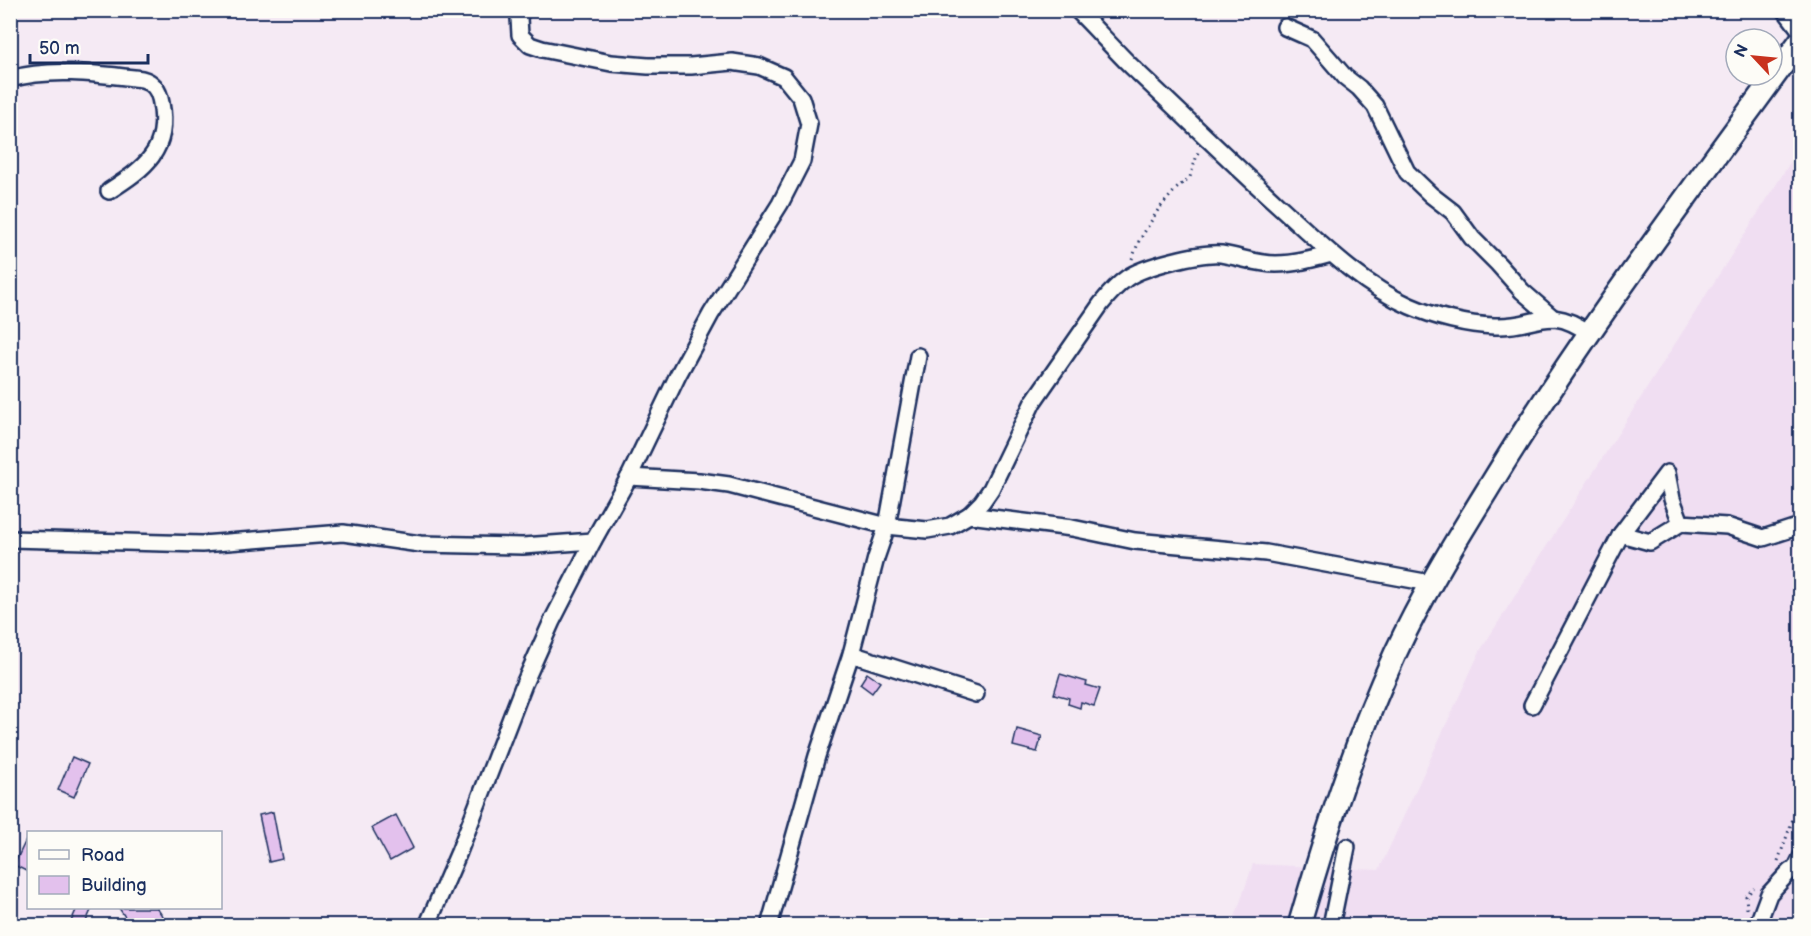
<svg xmlns="http://www.w3.org/2000/svg" width="1811" height="936" viewBox="0 0 1811 936" font-family="'Balsamiq Sans',sans-serif">
	<style>
		.built { fill: #f0def2 }
		.building { fill: #e3c1ed; stroke: #1b2f5e; stroke-width: 1.5 }
		.lines { fill: none; stroke-linecap: round; stroke-linejoin: round }
		.service-casing { stroke: #1b2f5e; stroke-width: 12 }
		.minor-casing { stroke: #1b2f5e; stroke-width: 20 }
		.secondary-casing { stroke: #1b2f5e; stroke-width: 26 }
		.path { stroke: #1b2f5e; stroke-width: 3; stroke-dasharray: 1.5 4.5; stroke-linecap: butt }
		.service { stroke: #fdfcf7; stroke-width: 8 }
		.minor { stroke: #fdfcf7; stroke-width: 15 }
		.secondary { stroke: #fdfcf7; stroke-width: 21 }
	</style>
	<rect width="100%" height="100%" fill="#f5eaf4"/>
	<filter id="ink" filterUnits="userSpaceOnUse"><feTurbulence type="fractalNoise" baseFrequency=".0167" numOctaves="2"/><feDisplacementMap in="SourceGraphic" scale="12" xChannelSelector="R" yChannelSelector="G"/><feConvolveMatrix kernelMatrix="1 2 1 2 8 2 1 2 1" color-interpolation-filters="sRGB"/></filter>
	<g filter="url(#ink)">
		<polygon class="built" points="1800,147 1800,925 1232,926 1253,864 1379,870 1480,651"/>
		<g class="building">
			<polygon points="867,673 880,682 872,693 860,684"/>
			<polygon points="1060,674 1087,682 1086,685 1100,689 1094,706 1081,702 1080,708 1068,704 1069,698 1054,694"/>
			<polygon points="1017,729 1042,736 1037,752 1013,746"/>
			<polygon points="72,757 88,764 74,797 58,790"/>
			<polygon points="273,812 282,859 269,862 259,815"/>
			<polygon points="396,815 413,848 390,861 372,828"/>
			<polygon points="28,836 28,872 14,865"/>
			<polygon points="77,908 92,908 84,926 69,926"/>
			<polygon points="119,908 157,908 169,926 131,926"/>
		</g>
		<g class="lines">
			<defs>
				<polyline id="service" points="1790,871 1800,851"/>
				<g id="minor">
					<path d="M1077,10C1096,29 1113,48 1131,66C1180,112 1228,159 1277,204C1319,242 1358,283 1410,306C1435,317 1467,325 1494,326C1538,328 1546,303 1589,333"/>
					<polyline points="1785,10 1800,30"/>
					<polyline points="1285,27 1312,39 1345,77 1359,88 1375,106 1407,172 1431,195 1453,212 1472,238 1498,264 1522,291 1553,318"/>
					<path d="M10,79C52,67 100,74 142,79C154,82 159,91 161,103C170,150 145,168 109,191"/>
					<path d="M629,477L699,481L729,485L887,526L927,530L950,526L969,515L982,502L991,489L1033,402L1101,304C1109,294 1117,285 1127,278C1144,266 1201,252 1221,254C1240,257 1257,264 1276,264C1295,264 1313,259 1331,254"/>
					<polyline points="969,515 1072,528 1135,541 1266,553 1430,583"/>
					<polyline points="1681,523 1672,499 1667,473 1621,534 1650,542 1681,523 1727,526 1763,538 1794,528 1800,529"/>
					<polyline points="10,539 202,544 343,533 420,544 523,546 593,541"/>
					<polyline points="851,654 976,694"/>
					<polyline points="1532,705 1621,534"/>
					<polyline points="427,926 459,852 524,684 552,621 593,541 629,477 678,375 711,314 780,204 802,161 809,124 801,98 784,77 759,66 732,62 691,66 648,66 611,63 542,49 530,45 520,35 519,18 522,10"/>
					<polyline points="769,926 817,756 851,654 876,558 887,526 918,356"/>
					<polyline points="1331,926 1347,847"/>
					<polyline points="1757,926 1769,894 1790,871"/>
				</g>
				<path id="secondary" d="M1299,926C1326,833 1355,741 1395,654C1422,595 1457,539 1491,484C1585,330 1694,187 1800,41"/>
			</defs>
			<use href="#service" class="service-casing"/>
			<use href="#minor" class="minor-casing"/>
			<use href="#secondary" class="secondary-casing"/>
			<g class="path">
				<polyline points="1132,259 1139,241 1158,210 1176,189 1190,177 1199,149"/>
				<polyline points="1778,861 1800,799"/>
				<polyline points="1747,909 1746,896 1754,888"/>
			</g>
			<use href="#service" class="service"/>
			<use href="#minor" class="minor"/>
			<use href="#secondary" class="secondary"/>
		</g>
	</g>
	<rect width="1811" height="936" fill="none" stroke="#fdfcf7" stroke-width="36"/>
	<rect x="18" y="18" width="1775" height="900" fill="none" stroke="#1b2f5e" stroke-width="2" filter="url(#ink)"/>
	<rect x="27" y="831" width="195" height="78" fill="#fdfcf7" stroke="#a3aaba" stroke-width="1.5"/>
	<rect x="39" y="850" width="30" height="9" fill="#fdfcf7" stroke="#a3aaba" stroke-width="1.5"/>
	<text x="81" y="861" font-size="18" fill="#1b2f5e">Road</text>
	<rect x="39" y="876" width="30" height="18" fill="#e3c1ed" stroke="#a3aaba" stroke-width="1.5"/>
	<text x="81" y="891" font-size="18" fill="#1b2f5e">Building</text>
	<g transform="translate(1754 57) rotate(296)"><circle r="28" fill="#fdfcf7" stroke="#a3aaba" stroke-width="1.5"/>
	<path d="M0-4.5L10 22L0 15L-10 22Z" fill="#c8321e"/>
	<text y="-9" font-size="16" font-weight="bold" text-anchor="middle" fill="#1b2f5e">N</text>
	</g>
	<path d="M30 54v9h118v-9" fill="none" stroke="#1b2f5e" stroke-width="3"/>
	<text x="39" y="54" font-size="18" fill="#1b2f5e" stroke="#fdfcf7" stroke-width="4.5" paint-order="stroke">50 m</text>
</svg>
